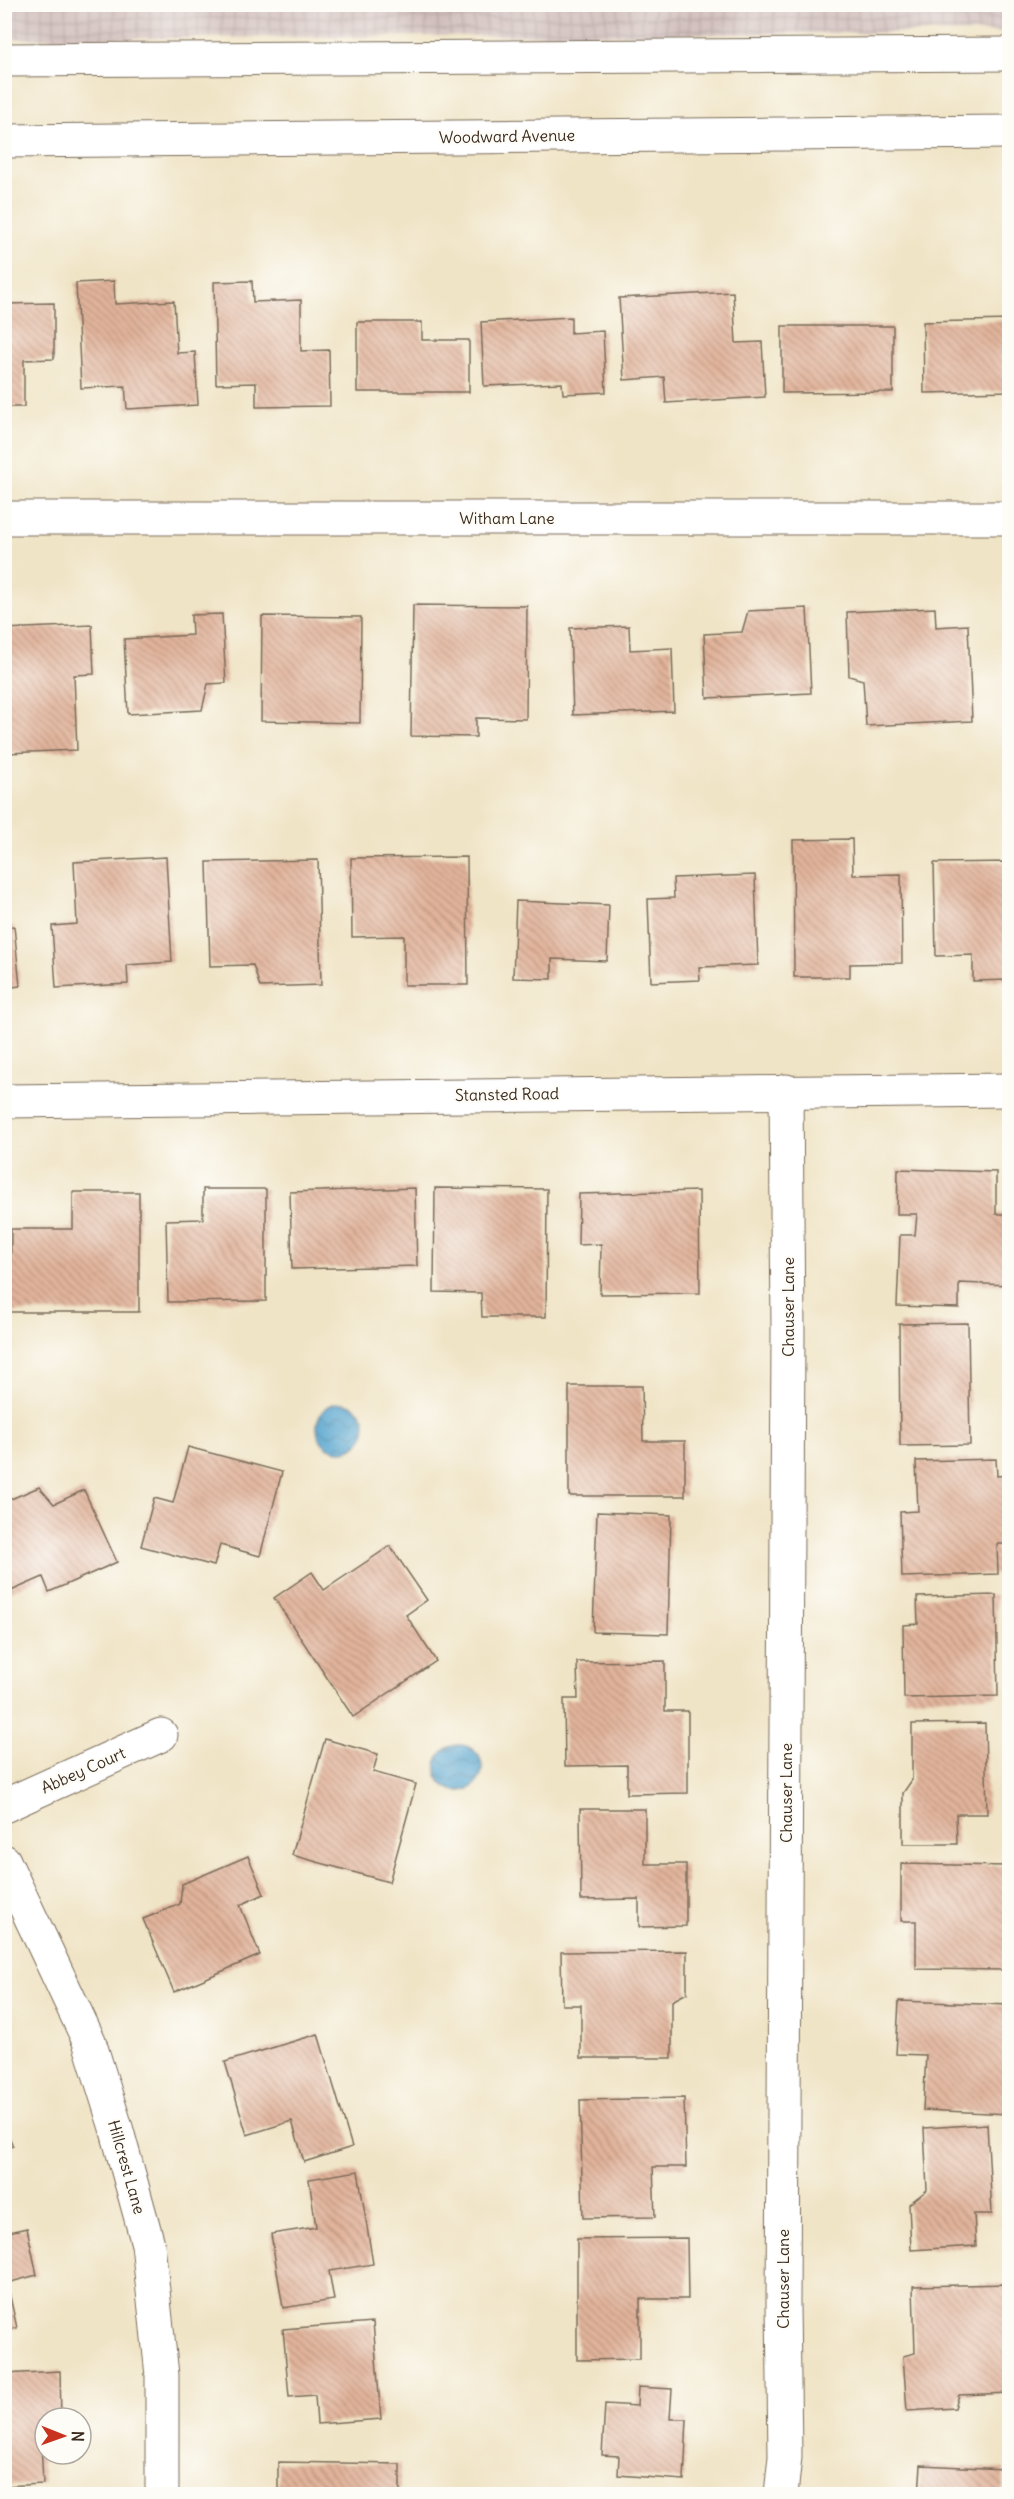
<svg xmlns="http://www.w3.org/2000/svg" width="1014" height="2499" viewBox="0 0 1014 2499" font-family="Delius,sans-serif">
	<style>
		.industrial { fill: url(#industrial-grid) }
		.water { fill: url(#water-waves); stroke: #476676; stroke-width: 1.5 }
		.building { fill: url(#building-back-hatch) }
		.lines { fill: none; stroke-linecap: round; stroke-linejoin: round }
		.street-casing { stroke: #7a6b59; stroke-width: 35 }
		.secondary-casing { stroke: #7a6b59; stroke-width: 35 }
		.street { stroke: #fff; stroke-width: 33 }
		.secondary { stroke: #fff; stroke-width: 33 }
		.labels { text-anchor: middle; stroke-width: 4.5; stroke-linejoin: round; paint-order: stroke }
		.street-label { font-size: 16px; fill: #3b2a1e; stroke: #fdfcf7 }
	</style>
	<defs>
		<pattern id="industrial-grid" width="8" height="8" patternUnits="userSpaceOnUse" patternTransform="scale(1.5)"><rect width="8" height="8" fill="#d1bfbd"/><path d="M0 4h8M4 0v8" fill="none" stroke="#b4a4a2"/></pattern>
		<pattern id="water-waves" width="16" height="10" patternUnits="userSpaceOnUse" patternTransform="scale(1.5)"><rect width="16" height="10" fill="#53a3cd"/><path d="M0 5q4-4 8 0t8 0" fill="none" stroke="#4685a6"/></pattern>
		<pattern id="building-back-hatch" width="6" height="6" patternUnits="userSpaceOnUse" patternTransform="scale(1.5)"><rect width="6" height="6" fill="#e2b49b"/><path d="M-1 5l2 2M0 0l6 6M5-1l2 2" fill="none" stroke="#b8937e"/></pattern>
	</defs>
	<rect width="100%" height="100%" fill="#fdfcf7"/>
	<filter id="ink" filterUnits="userSpaceOnUse"><feTurbulence type="fractalNoise" baseFrequency=".0167" numOctaves="2"/><feDisplacementMap in="SourceGraphic" scale="12" xChannelSelector="R" yChannelSelector="G"/><feConvolveMatrix kernelMatrix="1 2 1 2 8 2 1 2 1" color-interpolation-filters="sRGB"/></filter>
	<filter id="wash" filterUnits="userSpaceOnUse"><feTurbulence type="fractalNoise" baseFrequency=".008" numOctaves="4" result="noise"/><feDisplacementMap in="SourceGraphic" scale="24" xChannelSelector="R" yChannelSelector="G"/><feGaussianBlur stdDeviation="1.35" result="paint"/><feColorMatrix in="noise" values="0 0 0 0 0 0 0 0 0 0 0 0 0 0 0 0 0 1.4 0 .05"/><feComposite in="paint" operator="in"/></filter>
	<g filter="url(#wash)">
		<rect width="100%" height="100%" fill="#f0e4c6"/>
		<polygon class="industrial" points="1009,4 1009,32 4,39 5,4"/>
		<g class="water">
			<circle cx="341" cy="1427" r="24"/>
			<circle cx="459" cy="1768" r="23"/>
		</g>
		<g id="blocks">
			<g class="building">
				<polygon points="114,281 115,304 174,301 177,353 195,352 198,405 127,409 125,386 81,388 76,283"/>
				<polygon points="252,281 253,302 301,300 301,351 329,350 330,406 256,407 256,383 216,384 214,282"/>
				<polygon points="733,292 736,343 762,342 765,397 666,403 664,377 624,380 619,298"/>
				<polygon points="54,303 54,359 24,360 24,407 4,407 4,304"/>
				<polygon points="571,317 571,333 603,331 606,392 563,394 562,383 484,386 481,322"/>
				<polygon points="1010,320 1010,391 924,393 923,322"/>
				<polygon points="357,322 422,322 422,340 469,340 469,392 357,392"/>
				<polygon points="782,326 893,326 893,392 782,393"/>
				<polygon points="413,605 527,606 526,719 476,718 476,737 411,736"/>
				<polygon points="807,608 811,693 707,698 704,634 742,632 748,611"/>
				<polygon points="935,608 936,627 968,625 972,721 866,726 863,680 849,676 847,612"/>
				<polygon points="222,614 226,683 208,684 202,710 128,714 124,639 192,635 191,615"/>
				<polygon points="262,616 361,617 360,723 261,721"/>
				<polygon points="92,625 94,674 74,675 77,750 7,753 4,629"/>
				<polygon points="629,626 630,650 672,648 674,711 573,715 570,628"/>
				<polygon points="1009,677 1010,677 1010,696 1004,695"/>
				<polygon points="852,839 853,875 901,874 902,963 850,964 850,977 794,977 793,840"/>
				<polygon points="166,857 172,962 127,965 128,984 56,988 52,926 77,924 74,862"/>
				<polygon points="467,857 468,985 404,985 404,936 352,937 351,858"/>
				<polygon points="318,860 321,985 260,987 253,965 210,966 207,862"/>
				<polygon points="1010,862 1010,980 973,981 973,955 936,956 934,863"/>
				<polygon points="755,875 758,965 699,967 700,980 651,982 648,899 674,898 673,878"/>
				<polygon points="516,901 609,905 607,961 552,959 552,979 513,978"/>
				<polygon points="14,926 20,986 4,988 4,927"/>
				<polygon points="898,1169 996,1172 996,1214 1010,1214 1010,1285 959,1283 959,1308 897,1306 900,1235 915,1235 917,1214 897,1214"/>
				<polygon points="415,1188 417,1266 292,1269 290,1192"/>
				<polygon points="435,1188 547,1189 546,1317 482,1317 481,1293 434,1292"/>
				<polygon points="203,1189 266,1189 266,1301 168,1302 166,1220 203,1219"/>
				<polygon points="699,1191 700,1293 600,1294 601,1244 578,1245 579,1194"/>
				<polygon points="73,1192 139,1192 139,1312 10,1312 11,1229 73,1229"/>
				<polygon points="968,1323 970,1445 900,1446 899,1324"/>
				<polygon points="569,1386 642,1386 643,1441 685,1441 685,1496 569,1496"/>
				<polygon points="188,1447 282,1472 260,1556 220,1545 214,1566 141,1546 154,1498 173,1503"/>
				<polygon points="996,1459 997,1476 1010,1475 1010,1544 997,1544 998,1574 902,1577 900,1512 918,1511 916,1461"/>
				<polygon points="39,1487 54,1504 84,1490 117,1562 49,1592 43,1577 4,1594 4,1502"/>
				<polygon points="597,1512 671,1515 668,1634 593,1632"/>
				<polygon points="390,1546 427,1600 406,1615 436,1661 353,1717 274,1598 312,1572 324,1590"/>
				<polygon points="996,1595 998,1696 904,1698 903,1625 918,1624 917,1597"/>
				<polygon points="665,1661 665,1711 688,1711 688,1793 627,1794 627,1765 565,1766 564,1699 578,1699 577,1662"/>
				<polygon points="985,1723 987,1814 956,1814 957,1844 903,1844 903,1793 912,1780 912,1724"/>
				<polygon points="325,1739 378,1754 373,1772 416,1784 389,1882 292,1855"/>
				<polygon points="580,1809 645,1809 645,1864 686,1864 686,1926 639,1927 639,1899 581,1900"/>
				<polygon points="248,1856 264,1894 240,1905 260,1955 174,1992 143,1919 180,1904 182,1884"/>
				<polygon points="901,1864 1007,1866 1006,1970 916,1969 916,1921 901,1921"/>
				<polygon points="687,1951 687,1993 672,2001 672,2058 581,2058 581,2005 562,2005 561,1952"/>
				<polygon points="899,2001 1010,2005 1010,2114 923,2110 926,2055 896,2054"/>
				<polygon points="318,2034 352,2147 304,2162 292,2121 247,2135 225,2062"/>
				<polygon points="684,2098 686,2167 653,2167 655,2217 583,2218 580,2100"/>
				<polygon points="987,2124 992,2214 974,2214 976,2246 911,2250 909,2204 927,2190 924,2128"/>
				<polygon points="4,2125 13,2146 4,2149"/>
				<polygon points="358,2171 373,2264 329,2271 334,2300 283,2308 271,2234 316,2227 309,2179"/>
				<polygon points="27,2228 37,2275 7,2283 17,2328 4,2331 4,2233"/>
				<polygon points="687,2238 688,2299 640,2299 640,2359 577,2360 577,2239"/>
				<polygon points="1010,2284 1010,2393 959,2395 955,2408 907,2411 903,2356 915,2353 913,2286"/>
				<polygon points="373,2322 381,2419 317,2424 315,2395 289,2397 283,2329"/>
				<polygon points="60,2371 61,2418 45,2418 45,2441 41,2441 43,2484 4,2486 4,2374"/>
				<polygon points="638,2387 672,2389 670,2419 687,2419 684,2480 618,2475 619,2456 602,2455 605,2404 637,2406"/>
				<polygon points="278,2462 400,2464 400,2494 278,2494"/>
				<polygon points="921,2465 1004,2469 1002,2494 919,2494"/>
			</g>
		</g>
	</g>
	<g filter="url(#ink)">
		<use href="#blocks" fill-opacity="0" stroke="#7a6b59" stroke-width="1.5"/>
		<g class="lines">
			<defs>
				<g id="street">
					<polyline points="4,518 1010,518"/>
					<polyline points="4,1101 1010,1090"/>
					<polyline points="4,1806 161,1735"/>
					<polyline points="4,1861 89,2041 117,2131 148,2244 162,2375 162,2494"/>
					<polyline points="781,2494 785,2457 783,2304 788,1333 786,1091"/>
				</g>
				<g id="secondary">
					<polyline points="4,60 1010,54"/>
					<polyline points="4,141 1010,132"/>
				</g>
			</defs>
			<use href="#street" class="street-casing"/>
			<use href="#secondary" class="secondary-casing"/>
			<use href="#street" class="street"/>
			<use href="#secondary" class="secondary"/>
		</g>
	</g>
	<g class="labels">
		<g class="street-label">
			<text transform="translate(507 136) rotate(-1)" y="6">Woodward Avenue</text>
			<text x="507" y="524">Witham Lane</text>
			<text transform="translate(507 1094) rotate(-1)" y="6">Stansted Road</text>
			<text transform="translate(788 1307) rotate(-90)" y="6">Chauser Lane</text>
			<text transform="translate(83 1770) rotate(-24)" y="6">Abbey Court</text>
			<text transform="translate(786 1793) rotate(-90)" y="6">Chauser Lane</text>
			<text transform="translate(127 2167) rotate(74)" y="6">Hillcrest Lane</text>
			<text transform="translate(783 2279) rotate(-90)" y="6">Chauser Lane</text>
		</g>
	</g>
	<rect width="1014" height="2499" fill="none" stroke="#fdfcf7" stroke-width="24"/>
	<g transform="translate(63 2436) rotate(91)"><circle r="28" fill="#fdfcf7" stroke="#afa8a0" stroke-width="1.5"/>
	<path d="M0-4.5L10 22L0 15L-10 22Z" fill="#c8321e"/>
	<text y="-9" font-size="16" font-weight="bold" text-anchor="middle" fill="#3b2a1e">N</text>
	</g>
</svg>
